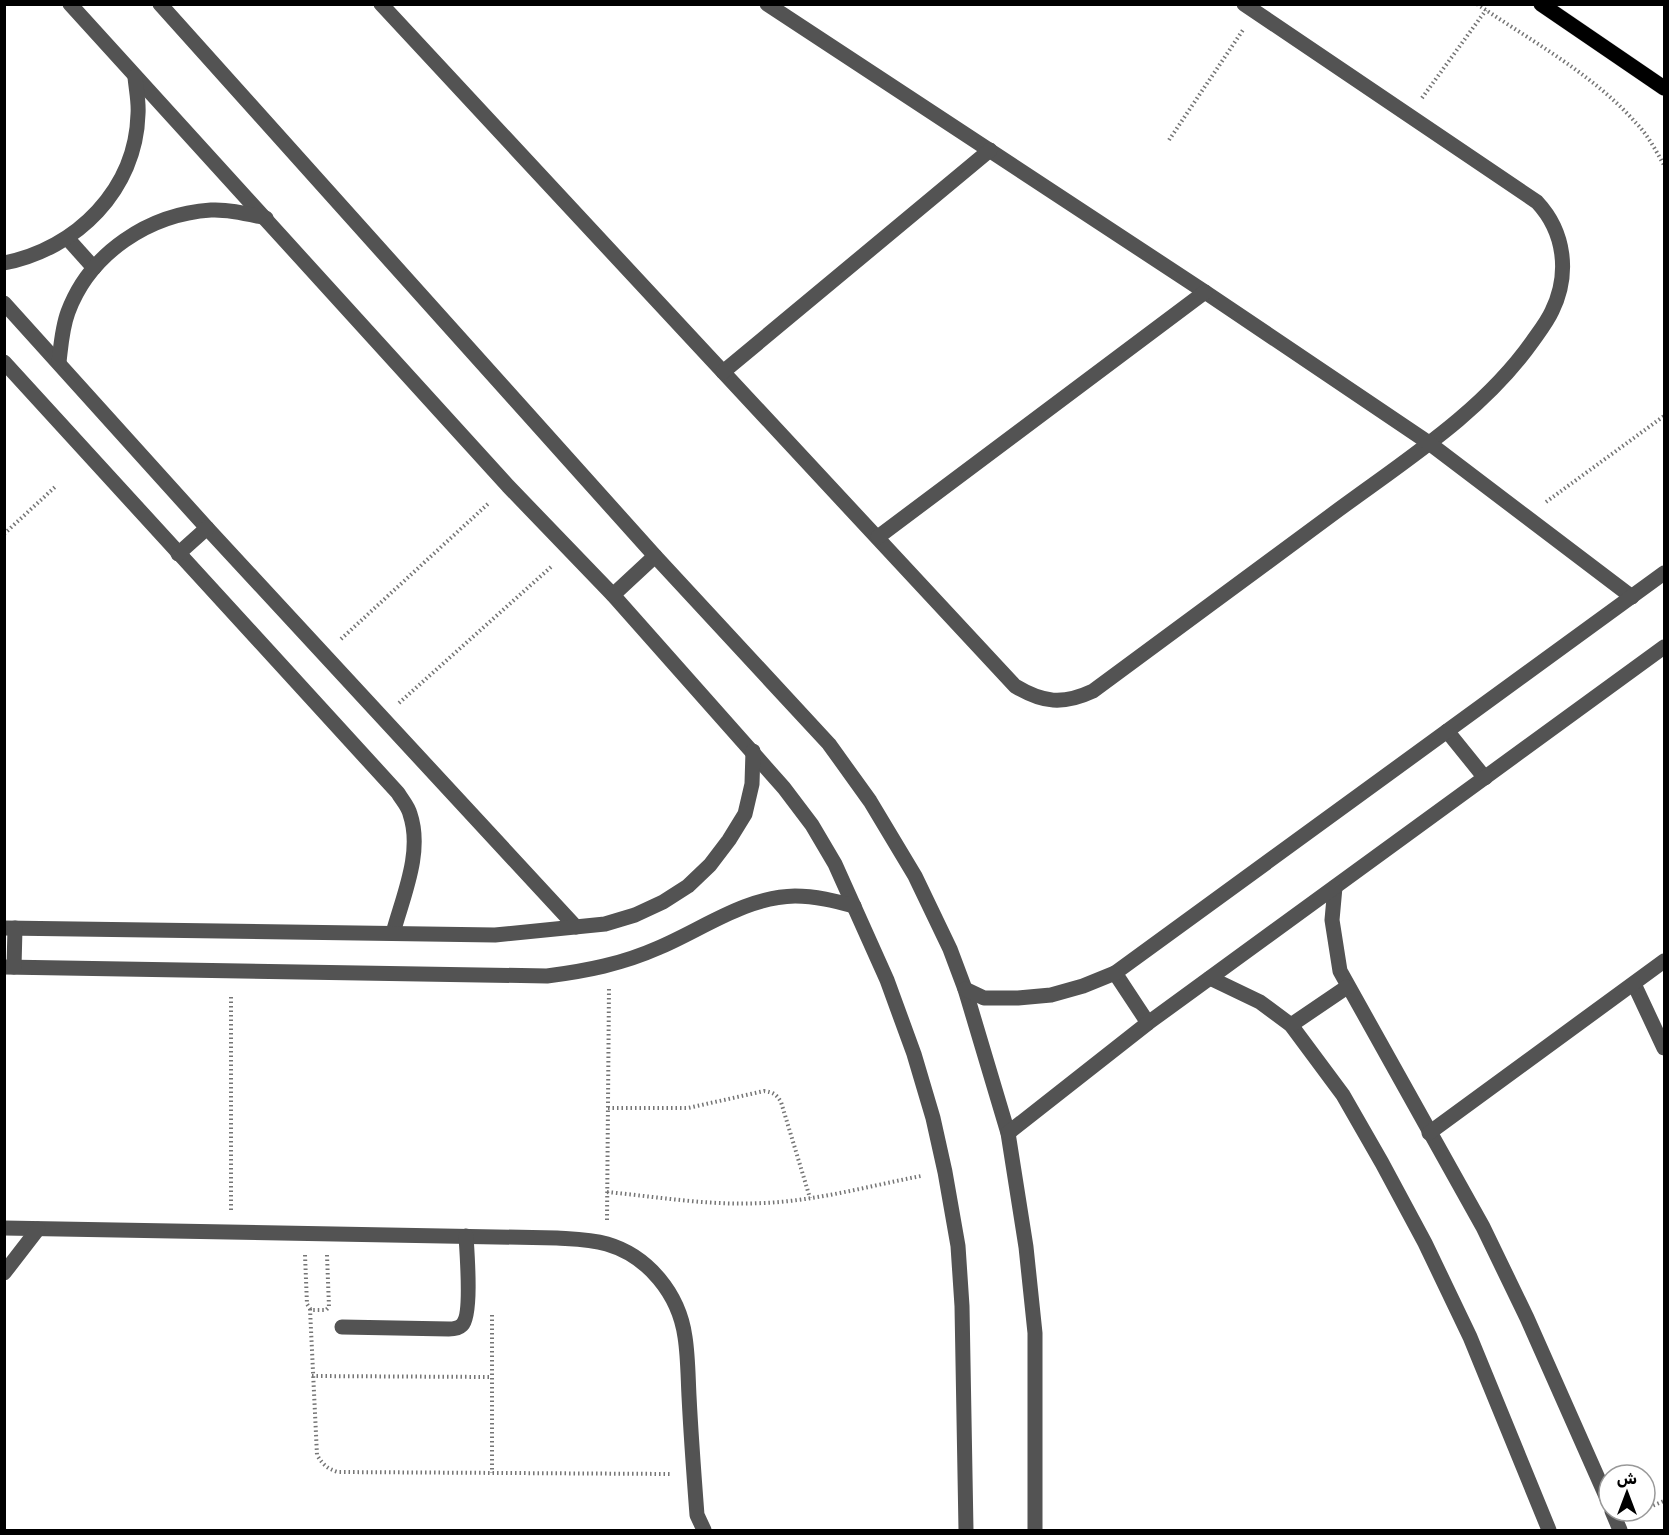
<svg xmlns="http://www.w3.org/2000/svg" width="1669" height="1535" viewBox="0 0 1669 1535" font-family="Rubik,'Noto Sans Arabic',sans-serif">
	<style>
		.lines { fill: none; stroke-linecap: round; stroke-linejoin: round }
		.major-casing { stroke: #dbdbdb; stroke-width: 16 }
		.path { stroke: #757575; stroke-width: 4; stroke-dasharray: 1.5 3; stroke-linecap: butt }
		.minor { stroke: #535353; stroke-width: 15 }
		.major { stroke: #000; stroke-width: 15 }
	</style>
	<rect width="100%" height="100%" fill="#fff"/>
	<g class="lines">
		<defs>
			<polyline id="major" points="1541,4 1664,88"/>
		</defs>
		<use href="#major" class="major-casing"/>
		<g class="path">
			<path d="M1477,4C1531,41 1593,74 1636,123C1648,135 1656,151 1664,165"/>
			<polyline points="1422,98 1486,10"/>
			<polyline points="1169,140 1243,30"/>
			<polyline points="1546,502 1664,416"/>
			<polyline points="4,534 55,487"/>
			<polyline points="341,639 490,502"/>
			<polyline points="399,703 552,566"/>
			<path d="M608,1108H688L764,1091C773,1092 777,1095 781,1102L810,1198"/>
			<path d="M607,1192C659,1197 711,1206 763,1203C816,1201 869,1186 921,1176"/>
			<polyline points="231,1210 231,995"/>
			<polyline points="607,1220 609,987"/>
			<polyline points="305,1255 307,1304 311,1310 326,1310 329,1307 327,1255"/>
			<path d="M310,1309L317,1455C323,1465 328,1469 338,1472L672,1474"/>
			<polyline points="492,1315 492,1473"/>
			<polyline points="312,1376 492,1377"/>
			<polyline points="1645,1509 1664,1501"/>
		</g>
		<g class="minor">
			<polyline points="70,4 508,486 613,595 784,788 812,825 835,864 887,980 914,1054 933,1118 945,1172 958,1246 962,1306 966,1530"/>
			<polyline points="160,4 655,556 829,744 870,801 915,876 950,949 965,989 1008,1133 1026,1247 1035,1333 1035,1530"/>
			<path d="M381,4L1015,686C1043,703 1063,705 1093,691C1172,633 1251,574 1330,516C1401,463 1481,414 1532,342C1539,332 1547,322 1552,311C1570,274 1565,232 1537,202L1244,4"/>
			<polyline points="767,4 1205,292 1429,443 1632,597"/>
			<polyline points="68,239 94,268"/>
			<path d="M4,263C77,249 136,189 138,114C139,102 136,89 135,77"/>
			<polyline points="4,303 207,528 576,927"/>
			<path d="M4,362L398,793C402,800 408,806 410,814C423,852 403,896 393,933"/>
			<path d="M59,362C61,345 62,328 68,312C90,253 149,214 211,210C229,209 248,214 266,218"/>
			<polyline points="723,372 990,150"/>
			<polyline points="878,537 1205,292"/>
			<polyline points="178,554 207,528"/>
			<polyline points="613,595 655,556"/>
			<polyline points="1447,731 1485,778"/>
			<polyline points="1335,887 1332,920 1340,971 1483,1227 1527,1318 1609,1503"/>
			<polyline points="4,928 495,935 605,924 635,915 663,902 688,886 710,865 729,840 745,814 752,784 753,751"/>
			<path d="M4,967L547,976C586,971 622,964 658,948C703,929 745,897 795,896C816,896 835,901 854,906"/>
			<polyline points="14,967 15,928"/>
			<polyline points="1115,973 1148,1023"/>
			<polyline points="1210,978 1260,1002 1291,1025 1343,1095 1382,1163 1425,1243 1470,1337 1549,1530"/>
			<polyline points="1634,984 1664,1048"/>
			<polyline points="965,989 984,998 1018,998 1051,995 1083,986 1115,973 1664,573"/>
			<polyline points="1291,1025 1347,987"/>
			<polyline points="1008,1133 1148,1023 1664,647"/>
			<polyline points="1429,1133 1664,961"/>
			<path d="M4,1228L557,1238C573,1239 590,1239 607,1244C648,1256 679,1294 685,1337C688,1356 688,1377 689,1396C691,1436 694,1476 697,1515L704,1530"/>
			<polyline points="4,1273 38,1229"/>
			<path d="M342,1327L449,1329C454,1329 459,1328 462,1325C472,1316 467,1252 466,1236"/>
			<polyline points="1612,1511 1620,1530"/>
		</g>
		<use href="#major" class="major"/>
	</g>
	<rect width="1669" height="1535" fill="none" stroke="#000000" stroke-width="12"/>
	<g transform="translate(1627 1493)"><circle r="28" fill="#ffffff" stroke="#999999" stroke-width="1.5"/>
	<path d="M0-4.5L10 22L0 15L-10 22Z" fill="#000000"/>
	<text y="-9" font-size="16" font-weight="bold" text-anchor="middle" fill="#000000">ش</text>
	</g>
</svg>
